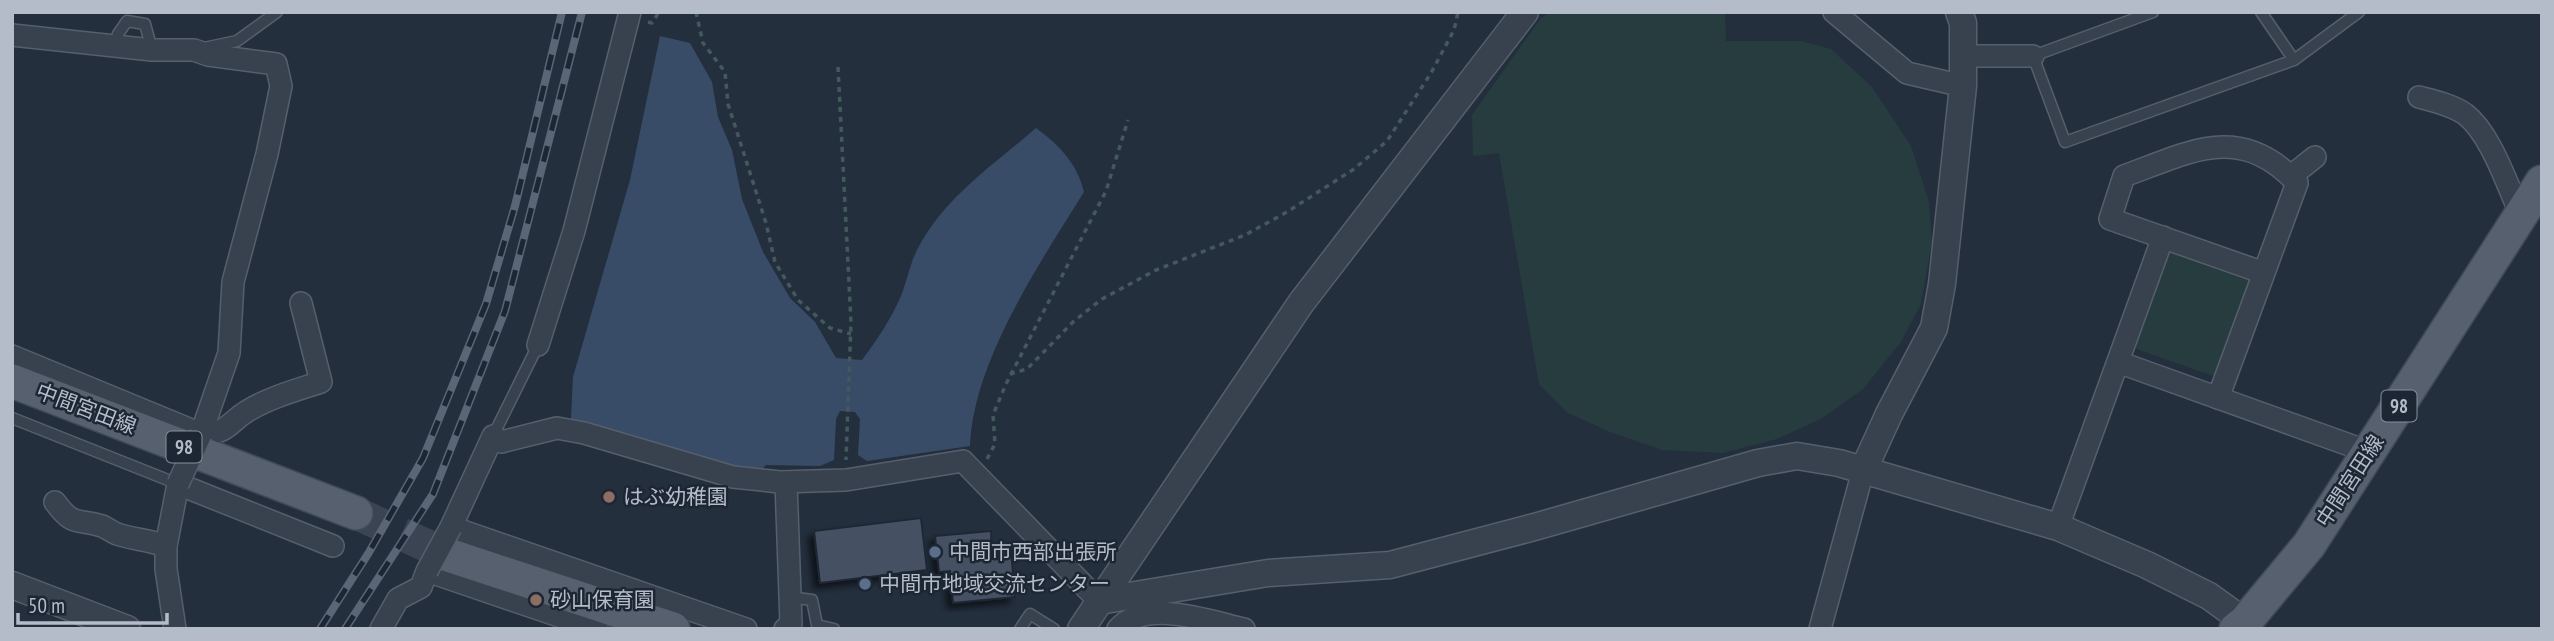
<svg xmlns="http://www.w3.org/2000/svg" width="2554" height="641" viewBox="0 0 2554 641" font-family="'PT Sans Narrow','Noto Sans JP',sans-serif">
	<style>
		.green { fill: #263c3f }
		.water { fill: #394c67 }
		.building { fill: #455162; stroke: #1f2835; stroke-width: 2; filter: url(#shadow) }
		.lines { fill: none; stroke-linecap: round; stroke-linejoin: round }
		.primary-tunnel { stroke: #3a4453; stroke-width: 33; stroke-dasharray: 33 17; stroke-linecap: butt }
		.service-casing { stroke: #565f6c; stroke-width: 13 }
		.minor-casing { stroke: #565f6c; stroke-width: 24 }
		.tertiary-casing { stroke: #565f6c; stroke-width: 29 }
		.primary-casing { stroke: #414a57; stroke-width: 36 }
		.path { stroke: #44595c; stroke-width: 3.5; stroke-dasharray: 5 5; stroke-linecap: butt }
		.service { stroke: #38414e; stroke-width: 10 }
		.minor { stroke: #38414e; stroke-width: 21 }
		.tertiary { stroke: #38414e; stroke-width: 26 }
		.primary { stroke: #56606e; stroke-width: 33 }
		.rail-casing { stroke: #5a6575; stroke-width: 8 }
		.rail { stroke: #1d2633; stroke-width: 5; stroke-dasharray: 16; stroke-linecap: butt }
		.minor-bridge-casing { stroke: #565f6c; stroke-width: 24; stroke-linecap: butt }
		.minor-bridge { stroke: #38414e; stroke-width: 21 }
		.education-dot { fill: #8d6e63; stroke: #1d2633; stroke-width: 2.5 }
		.service-dot { fill: #5c6f8a; stroke: #1d2633; stroke-width: 2.5 }
		.labels { text-anchor: middle; stroke-width: 5; stroke-linejoin: round; paint-order: stroke }
		.shield { fill: #1d2633; stroke: #878f9c; stroke-width: 2 }
		.shield-label { font-size: 19px; font-weight: bold; fill: #b4bcc9 }
		.street-label { font-size: 21px; fill: #b4bcc9; stroke: #1d2633 }
		.poi-label { font-size: 21px; fill: #b4bcc9; stroke: #1d2633; text-anchor: start }
	</style>
	<defs>
		<filter id="shadow"><feDropShadow dx="-5.5" dy="5.5" stdDeviation="3.5" flood-color="#0009"/></filter>
	</defs>
	<rect width="100%" height="100%" fill="#242f3e"/>
	<g class="green">
		<polygon points="1550,12 1725,12 1726,41 1801,41 1831,49 1872,87 1911,146 1929,202 1932,242 1921,304 1901,342 1863,389 1821,419 1777,439 1723,453 1662,450 1610,432 1568,413 1539,384 1499,153 1473,156 1472,115 1541,18"/>
		<polygon points="2170,249 2251,278 2216,377 2134,348"/>
	</g>
	<path class="water" d="M660,36L690,43L712,82L718,117L732,150L742,199L763,252L790,298L815,322L836,358L862,360C877,340 891,319 901,296C907,281 910,264 917,250C945,196 993,166 1036,128C1059,145 1077,163 1084,192C1040,263 973,361 970,446L867,461L858,455L860,419L855,412L840,411L836,419L834,460L820,466L766,465L759,472L709,465L701,456L571,419L573,377L630,180Z"/>
	<g class="building">
		<polygon points="921,518 927,570 820,583 814,531"/>
		<polygon points="991,531 992,551 1011,550 1015,597 953,603 950,571 939,572 935,536"/>
	</g>
	<g class="lines">
		<polyline class="primary-tunnel" points="356,513 445,554"/>
		<defs>
			<g id="service">
				<polyline points="2153,12 2033,56 2065,142 2294,60 2359,12"/>
				<polyline points="2261,12 2294,60"/>
				<polyline points="115,46 118,34 127,21 145,24 152,50"/>
				<polyline points="204,48 237,41 277,12"/>
				<polyline points="12,418 178,484"/>
				<polyline points="493,436 538,345"/>
				<polyline points="789,597 812,600 817,625 834,629"/>
				<polyline points="1020,629 1030,614 1054,629"/>
			</g>
			<g id="minor">
				<polyline points="1834,12 1907,73 1963,86"/>
				<polyline points="12,35 152,50 194,50 208,55 276,64 281,86 267,154 233,282 229,353 201,434"/>
				<polyline points="1963,56 2033,56"/>
				<path d="M2419,97C2434,101 2452,105 2465,114C2491,134 2507,185 2521,215"/>
				<polyline points="2291,176 2315,157"/>
				<polyline points="538,345 574,231 630,12"/>
				<path d="M12,356L201,434C230,433 227,423 249,410C271,397 297,390 321,382L301,303"/>
				<polyline points="2118,362 2369,452"/>
				<path d="M2218,398L2297,183C2240,122 2190,152 2124,176L2110,219L2264,273"/>
				<path d="M55,502C74,528 77,518 102,526C107,528 112,532 117,534C131,539 150,540 166,546"/>
				<polyline points="2058,527 2163,237"/>
				<polyline points="175,629 166,569 166,546 178,484 333,546"/>
				<polyline points="381,629 398,599 421,587 427,571 597,629"/>
				<polyline points="746,629 451,527 493,436 501,442 557,428 584,433 733,477 780,482 846,480 963,461 1099,601"/>
				<polyline points="785,629 791,624 786,482"/>
				<path d="M1118,629C1145,598 1209,621 1244,629"/>
				<polyline points="1820,629 1863,471"/>
			</g>
			<g id="tertiary">
				<polyline points="1863,471 1889,414 1934,328 1942,284 1963,86 1963,23 1959,12"/>
				<polyline points="12,585 127,629"/>
				<polyline points="1099,601 1268,573 1390,565 1538,526 1758,463 1797,456 1839,463 2058,527 2147,565 2209,596 2245,622"/>
				<polyline points="1081,629 1301,303 1525,12"/>
			</g>
			<g id="primary">
				<polyline points="12,381 356,513"/>
				<polyline points="445,554 673,629"/>
				<polyline points="2236,629 2245,622 2309,545 2542,182"/>
			</g>
		</defs>
		<use href="#service" class="service-casing"/>
		<use href="#minor" class="minor-casing"/>
		<use href="#tertiary" class="tertiary-casing"/>
		<use href="#primary" class="primary-casing"/>
		<g class="path">
			<polyline points="696,12 703,43 725,72 728,104 766,223 775,262 798,300 830,328 851,334"/>
			<polyline points="648,22 652,23 659,12"/>
			<polyline points="838,67 851,323 846,460"/>
			<polyline points="1010,374 1027,369 1074,321 1102,299 1156,270 1245,235 1287,212 1354,169 1387,141 1431,73 1454,30 1458,12"/>
			<polyline points="987,459 995,444 993,415 1006,384 1106,191 1128,120"/>
		</g>
		<use href="#service" class="service"/>
		<use href="#minor" class="minor"/>
		<use href="#tertiary" class="tertiary"/>
		<use href="#primary" class="primary"/>
		<defs>
			<g id="rail">
				<polyline points="320,629 368,554 423,458 486,304 515,206 562,12"/>
				<polyline points="345,629 433,494 505,311 582,12"/>
			</g>
		</defs>
		<use href="#rail" class="rail-casing"/>
		<use href="#rail" class="rail"/>
		<defs>
			<g id="minor-bridge">
				<polyline points="178,484 201,434"/>
				<polyline points="427,571 451,527"/>
			</g>
		</defs>
		<use href="#minor-bridge" class="minor-bridge-casing"/>
		<use href="#minor-bridge" class="minor-bridge"/>
	</g>
	<g class="education-dot">
		<circle cx="609" cy="497" r="7"/>
		<circle cx="536" cy="600" r="7"/>
	</g>
	<g class="service-dot">
		<circle cx="935" cy="552" r="7"/>
		<circle cx="865" cy="584" r="7"/>
	</g>
	<g class="labels">
		<g class="shield">
			<rect x="2381.5" y="390.5" width="35" height="31" rx="5"/>
			<rect x="166.5" y="431.5" width="35" height="31" rx="5"/>
		</g>
		<g class="shield-label">
			<text x="2399" y="413">98</text>
			<text x="184" y="454">98</text>
		</g>
		<g class="street-label">
			<text transform="translate(86 409) rotate(21)" y="7">中間宮田線</text>
			<text transform="translate(2350 481) rotate(-57)" y="7">中間宮田線</text>
		</g>
		<g class="poi-label">
			<text x="623" y="504">はぶ幼稚園</text>
			<text x="949" y="559">中間市西部出張所</text>
			<text x="879" y="591">中間市地域交流センター</text>
			<text x="550" y="607">砂山保育園</text>
		</g>
	</g>
	<rect width="2554" height="641" fill="none" stroke="#b4bcc9" stroke-width="28"/>
	<path d="M18 613v10h149v-10" fill="none" stroke="#b4bcc9" stroke-width="3.5"/>
	<text x="28" y="613" font-size="21" fill="#b4bcc9" stroke="#1d2633" stroke-width="5" paint-order="stroke">50 m</text>
</svg>
